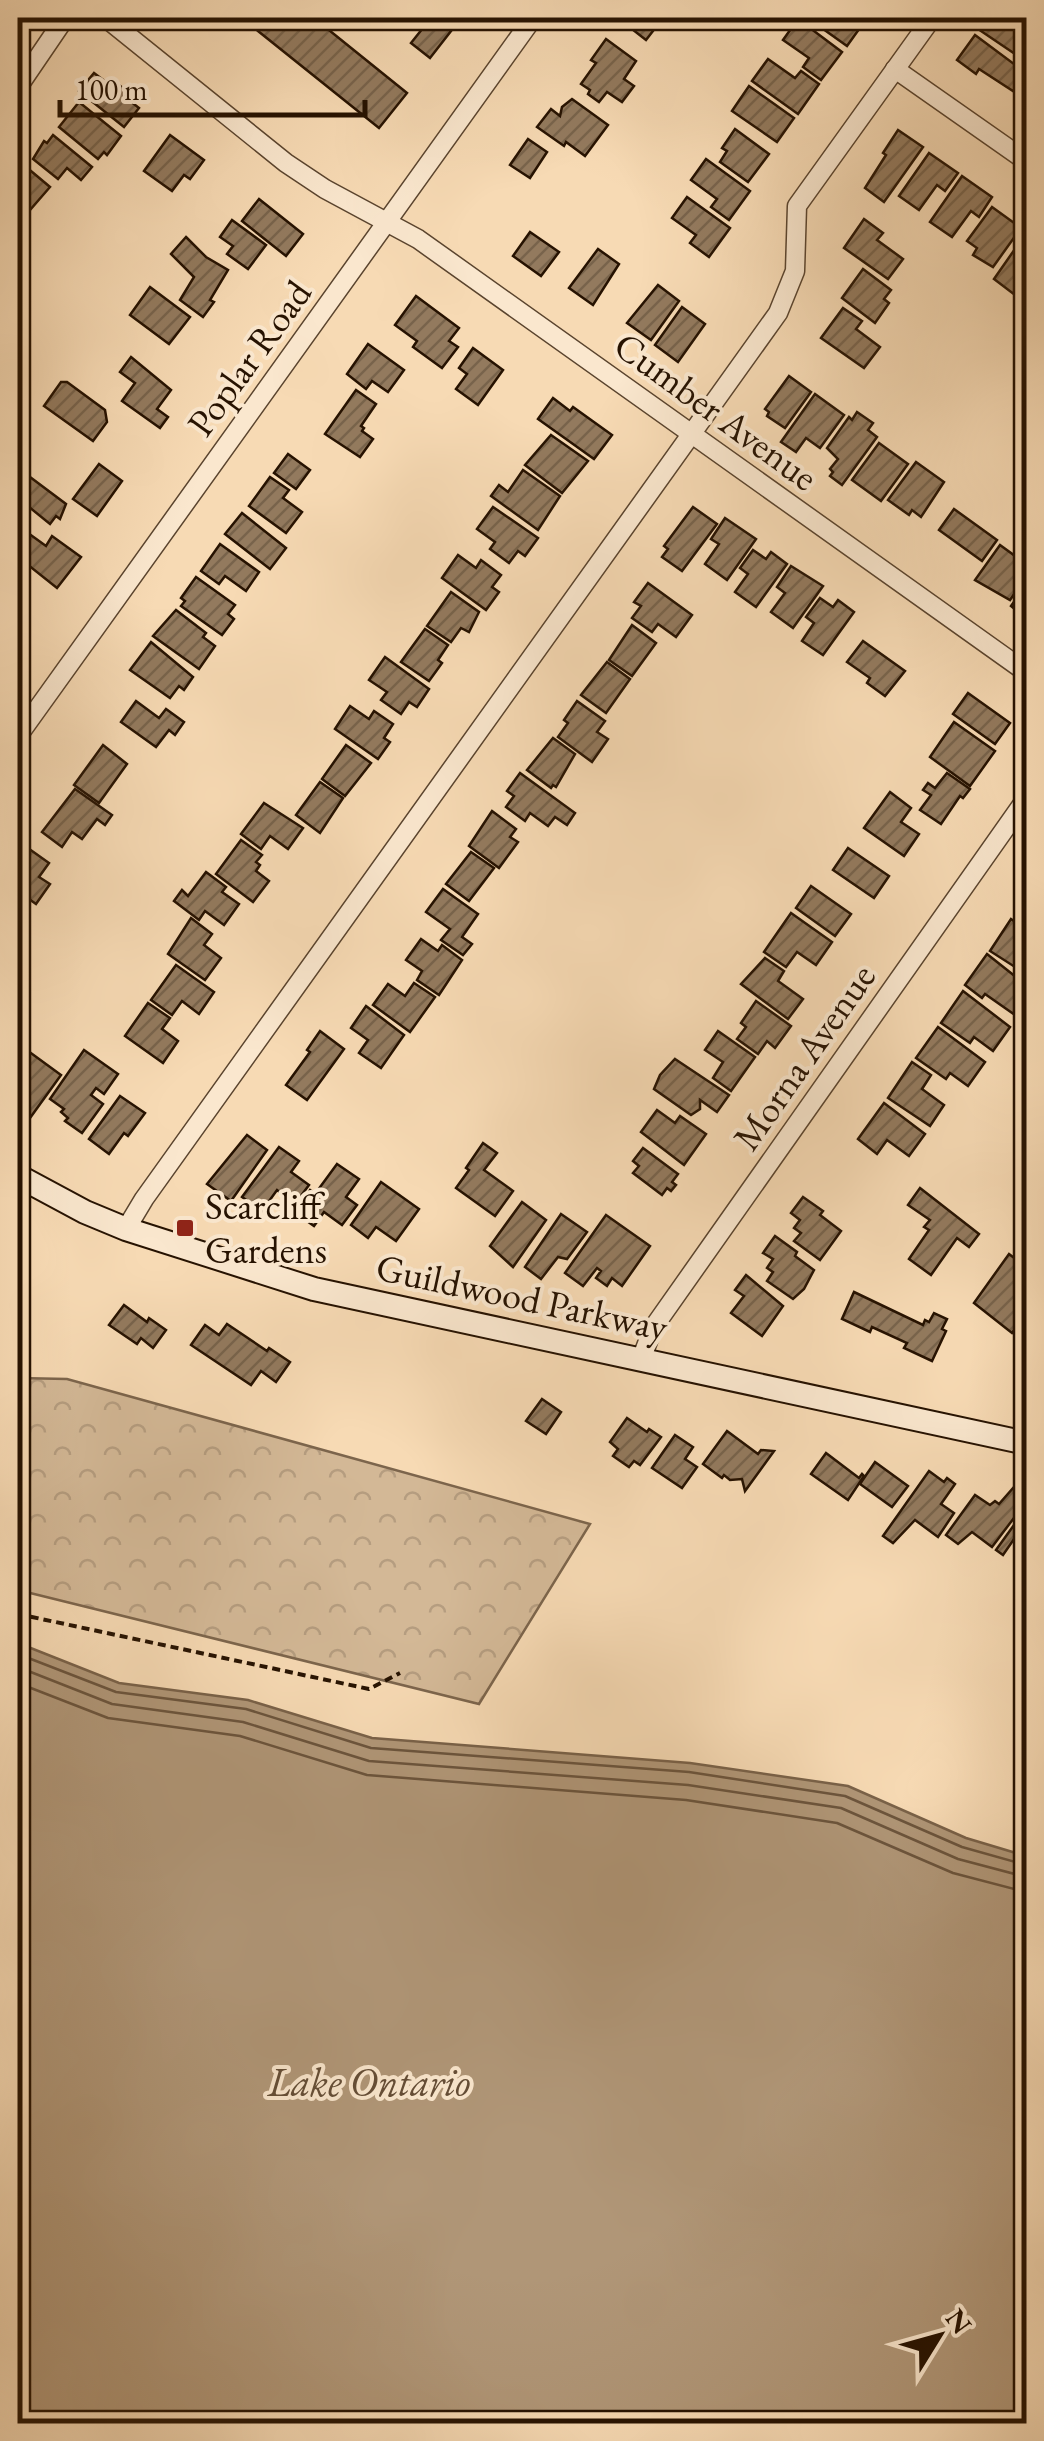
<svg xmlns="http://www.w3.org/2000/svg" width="1044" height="2441" viewBox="0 0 1044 2441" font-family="'EB Garamond',serif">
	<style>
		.forest { fill: url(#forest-crowns); stroke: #7c654c; stroke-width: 2.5 }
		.water { fill: #b09677; stroke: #796148; stroke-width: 2.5 }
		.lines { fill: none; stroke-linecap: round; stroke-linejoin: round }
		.shore { stroke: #6b543c; stroke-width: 2.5 }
		.building { fill: url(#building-hatch); stroke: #261201; stroke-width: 2.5 }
		.street-casing { stroke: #5a442e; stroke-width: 21 }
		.secondary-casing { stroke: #261201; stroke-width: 26 }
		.path { stroke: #261201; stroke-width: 4; stroke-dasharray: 8 5; stroke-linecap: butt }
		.street { stroke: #fae7ce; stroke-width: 18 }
		.secondary { stroke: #fae7ce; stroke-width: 22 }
		.poi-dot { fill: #8f2418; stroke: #fae7ce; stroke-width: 4 }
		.labels { text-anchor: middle; stroke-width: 8; stroke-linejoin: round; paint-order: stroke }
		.street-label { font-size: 38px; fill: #261201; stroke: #fae7ce }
		.poi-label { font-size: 38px; fill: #261201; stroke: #fae7ce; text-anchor: start }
		.water-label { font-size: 40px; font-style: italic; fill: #644d36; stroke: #fae7ce }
	</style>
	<defs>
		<pattern id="forest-crowns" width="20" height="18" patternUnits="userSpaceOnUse" patternTransform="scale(2.5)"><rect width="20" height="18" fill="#d3b896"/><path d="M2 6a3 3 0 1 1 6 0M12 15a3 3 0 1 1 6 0" fill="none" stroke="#b59d80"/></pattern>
		<pattern id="building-hatch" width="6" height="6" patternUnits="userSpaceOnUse" patternTransform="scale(2.5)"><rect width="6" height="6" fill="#937a5e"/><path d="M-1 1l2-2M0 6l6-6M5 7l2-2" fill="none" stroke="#78634b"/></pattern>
	</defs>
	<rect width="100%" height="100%" fill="#f7dab4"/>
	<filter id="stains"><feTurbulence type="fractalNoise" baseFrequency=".002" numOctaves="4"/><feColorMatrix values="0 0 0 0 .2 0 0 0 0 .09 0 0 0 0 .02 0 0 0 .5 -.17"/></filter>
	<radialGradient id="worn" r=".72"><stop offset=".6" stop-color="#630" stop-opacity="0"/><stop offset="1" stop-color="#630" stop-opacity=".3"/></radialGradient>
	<polygon class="forest" points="18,1378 67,1379 590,1524 479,1704 18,1590"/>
	<polygon class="water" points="18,1643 119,1683 248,1700 372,1738 690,1763 848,1786 966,1838 1026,1856 1026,2423 18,2423"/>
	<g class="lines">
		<g class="shore">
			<polyline points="18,1654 116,1692 246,1709 371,1748 689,1772 845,1796 962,1847 1026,1865"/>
			<polyline points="18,1667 112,1704 243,1722 369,1761 688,1785 841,1808 958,1859 1026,1877"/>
			<polyline points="18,1683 108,1718 240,1736 367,1775 686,1800 837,1823 953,1873 1026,1892"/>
		</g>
	</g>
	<g class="building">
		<polygon points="269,18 314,18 407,93 379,128 258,31"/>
		<polygon points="431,18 451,31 430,58 411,43"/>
		<polygon points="626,18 663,18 646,40 623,22"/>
		<polygon points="815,18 867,18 847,46 812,21"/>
		<polygon points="986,18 1015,18 1012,21 1026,31 1024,60 978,29"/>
		<polygon points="798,19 842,52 821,80 803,67 809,58 783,40"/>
		<polygon points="975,35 1026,73 1013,91 979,69 976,74 957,60"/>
		<polygon points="606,39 636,61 624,79 634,86 622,102 607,92 599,102 588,94 590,90 581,84 596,63 591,60"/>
		<polygon points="768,59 795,78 801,71 819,84 798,114 752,81"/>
		<polygon points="94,73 110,85 114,81 134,97 130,101 139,108 124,127 79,91"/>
		<polygon points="749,86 794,118 777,142 732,111"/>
		<polygon points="572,99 608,125 585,156 566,142 564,146 537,127 551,109 560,116 562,107"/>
		<polygon points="79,102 121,136 107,155 104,152 98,159 59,127"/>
		<polygon points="735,129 769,154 748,182 720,162 727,151 722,148"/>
		<polygon points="898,130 923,147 884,202 865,188 886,155 883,153"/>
		<polygon points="53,135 92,167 81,180 67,168 58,179 33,159 44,141 47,143"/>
		<polygon points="170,135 204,160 190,179 184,175 172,191 144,171"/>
		<polygon points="528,139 547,152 530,178 510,165"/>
		<polygon points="929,153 958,173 945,191 937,185 919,210 899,196"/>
		<polygon points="706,159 750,191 729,220 711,207 717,199 691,180"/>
		<polygon points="25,166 50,187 30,210 18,200 18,175"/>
		<polygon points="962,176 992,197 979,217 971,211 952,237 930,222"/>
		<polygon points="687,197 730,228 709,257 690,243 696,235 672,218"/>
		<polygon points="259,199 303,234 286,256 242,221"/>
		<polygon points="992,207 1021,228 993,267 973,255 977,248 967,241"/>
		<polygon points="864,219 883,233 877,240 903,259 888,279 844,248"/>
		<polygon points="232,220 266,245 248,269 227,254 233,246 220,237"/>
		<polygon points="530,232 559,252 541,276 513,256"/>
		<polygon points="1024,236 1026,278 1015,295 994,279"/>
		<polygon points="186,237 206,257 228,270 210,300 214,302 203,317 180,300 194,277 171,254"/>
		<polygon points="598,249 619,264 593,305 569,288"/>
		<polygon points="863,269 891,290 884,299 889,303 875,323 842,298"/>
		<polygon points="658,285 679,301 651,340 627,323"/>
		<polygon points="150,287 190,317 169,344 130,315"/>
		<polygon points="416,296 459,328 449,341 458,347 442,368 413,347 417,341 395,325"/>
		<polygon points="682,307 705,324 678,362 655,345"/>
		<polygon points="843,308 862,321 856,329 880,347 864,368 821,338"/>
		<polygon points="368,344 404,370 388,392 372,381 366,389 347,374"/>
		<polygon points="473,348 503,370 478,405 456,389 467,374 459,368"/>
		<polygon points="131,357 171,390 157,409 168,417 160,428 122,401 135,383 120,372"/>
		<polygon points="789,376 811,392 785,428 767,416 769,412 765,409"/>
		<polygon points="61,382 67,382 105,410 107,422 93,441 44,406"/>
		<polygon points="356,390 376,404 361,426 364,428 362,431 373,439 360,457 325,434"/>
		<polygon points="815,394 844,415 820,448 806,438 796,452 781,442"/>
		<polygon points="553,398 570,411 573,407 612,435 594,459 538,419"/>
		<polygon points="857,412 873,423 868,430 877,437 842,485 830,476 833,472 830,469 838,459 827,448 849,417 852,420"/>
		<polygon points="551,435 588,461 562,493 525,465"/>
		<polygon points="879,443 908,464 881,501 852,480"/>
		<polygon points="288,454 310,470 296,489 274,473"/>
		<polygon points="916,462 944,482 921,517 912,510 909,515 888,500"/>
		<polygon points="99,464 122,481 97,516 73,499"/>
		<polygon points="523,470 560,496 538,530 491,496 499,485 508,492"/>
		<polygon points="30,477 66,504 60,519 56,516 50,524 18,498 18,492"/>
		<polygon points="270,477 289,490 283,498 302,512 286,533 249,506"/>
		<polygon points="493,507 538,538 525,556 518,551 509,563 490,549 495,542 477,529"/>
		<polygon points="693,507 717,524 682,571 662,557 668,549 664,546"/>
		<polygon points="954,509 997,540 982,561 939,530"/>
		<polygon points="242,513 286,548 270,569 225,534"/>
		<polygon points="725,518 756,539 727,580 705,564 719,544 711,539"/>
		<polygon points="28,533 46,546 52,536 81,557 57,588 18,557 18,548"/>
		<polygon points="220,544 259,572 246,591 225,576 219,584 201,571"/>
		<polygon points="1000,545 1026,564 1026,577 1010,600 975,580"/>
		<polygon points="753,550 766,559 771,552 787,564 756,607 735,592 748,574 740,568"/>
		<polygon points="458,555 476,568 481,560 501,575 492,587 499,592 486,610 442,578"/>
		<polygon points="791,566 823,586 793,628 771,612 785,593 777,587"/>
		<polygon points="196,577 235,605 228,614 234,619 222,635 181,606 185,601 181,598"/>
		<polygon points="648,583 692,615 676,637 658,624 652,632 632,618 641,606 634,602"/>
		<polygon points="1026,585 1026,618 1011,606"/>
		<polygon points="451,592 479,612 469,632 461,628 451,642 427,626"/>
		<polygon points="820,598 833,607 838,600 854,612 823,655 802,641 814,623 806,617"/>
		<polygon points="176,610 206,633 203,637 215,646 199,669 153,636"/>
		<polygon points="632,625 656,643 632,676 609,660"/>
		<polygon points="425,629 448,645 438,660 442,663 429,681 401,662"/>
		<polygon points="863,641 905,671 885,696 867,683 870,678 847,662"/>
		<polygon points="151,642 193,677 184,690 179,686 170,698 130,670"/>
		<polygon points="385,657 429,689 417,707 409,702 401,714 381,700 387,692 369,680"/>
		<polygon points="607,662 630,679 606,713 581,695"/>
		<polygon points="968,693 1010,723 995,744 953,714"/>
		<polygon points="136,701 159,718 166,709 184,722 175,735 169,730 156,747 121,722"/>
		<polygon points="577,701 605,721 597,732 608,739 592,762 558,737 568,723 564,720"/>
		<polygon points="350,706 369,719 374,711 393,724 384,738 390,742 378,759 335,729"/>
		<polygon points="954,722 995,751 970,786 930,757"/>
		<polygon points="553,738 575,754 556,787 553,785 551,788 527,770"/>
		<polygon points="103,745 127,764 99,803 74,785"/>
		<polygon points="346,745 371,763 345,796 322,779"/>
		<polygon points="520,773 575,813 567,825 555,817 548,826 530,813 525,821 506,807 514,796 507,791"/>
		<polygon points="947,773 970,789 963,798 960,796 941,824 920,810 931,795 923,790 928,783 935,788"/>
		<polygon points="320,782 343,798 320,833 296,815"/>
		<polygon points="75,789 112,815 105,825 97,819 82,839 72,832 62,847 42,832"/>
		<polygon points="890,792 911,808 901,822 919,834 904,856 864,828"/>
		<polygon points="264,803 303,828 288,849 270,836 261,849 241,834"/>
		<polygon points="492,811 516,829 510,837 518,842 499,868 469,846"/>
		<polygon points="241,840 262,855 256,862 260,865 256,871 269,881 253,902 216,874"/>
		<polygon points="18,841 49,863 39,877 50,884 36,904 18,891"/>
		<polygon points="848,848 889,876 874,898 833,870"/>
		<polygon points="471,852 494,868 469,901 446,884"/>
		<polygon points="206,872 226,887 222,892 239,904 224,925 205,911 199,920 174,901 182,890 188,896"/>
		<polygon points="1026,883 1026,905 1016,898"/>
		<polygon points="811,886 851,914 835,936 796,908"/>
		<polygon points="443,889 478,914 462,937 472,944 463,955 441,940 450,929 426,912"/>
		<polygon points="791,913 832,942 816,965 797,952 786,967 764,952"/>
		<polygon points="191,918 212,934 204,945 221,958 205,980 168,954"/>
		<polygon points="1011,919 1026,929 1026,974 990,951"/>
		<polygon points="421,939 438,951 442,945 462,960 439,995 417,980 422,971 406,960"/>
		<polygon points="987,954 1026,985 1026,999 1015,1015 985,994 982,998 965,985"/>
		<polygon points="765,958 784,971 778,981 803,999 788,1019 741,984"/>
		<polygon points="176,965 214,992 199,1014 182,1001 172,1015 151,1000"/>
		<polygon points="414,983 435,997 410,1032 373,1005 388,984 405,996"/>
		<polygon points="963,991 1010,1027 993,1051 974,1037 970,1043 941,1023"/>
		<polygon points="756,1001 791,1026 775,1048 767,1041 758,1054 737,1039 746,1027 741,1023"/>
		<polygon points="148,1003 170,1018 162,1029 178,1041 163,1063 125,1036"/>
		<polygon points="366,1006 404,1035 381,1068 359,1053 368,1040 351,1028"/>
		<polygon points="938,1027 985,1062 968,1086 950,1073 946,1079 916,1058"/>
		<polygon points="320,1031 344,1049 307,1100 286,1085 310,1052 307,1050"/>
		<polygon points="718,1031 755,1057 731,1091 713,1078 723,1062 705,1050"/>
		<polygon points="24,1048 61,1075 30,1118 18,1110 18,1098 21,1093 18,1090 18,1057"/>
		<polygon points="84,1050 118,1074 104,1094 96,1088 91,1095 103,1104 82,1133 65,1121 68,1118 61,1112 64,1109 50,1099"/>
		<polygon points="675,1059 729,1095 717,1112 700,1100 700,1109 691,1115 654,1089 660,1075"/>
		<polygon points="912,1062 931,1075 922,1089 944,1105 930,1126 888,1098"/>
		<polygon points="120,1096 145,1113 128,1136 124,1133 109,1154 89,1139"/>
		<polygon points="884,1103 925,1134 909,1156 887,1140 877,1154 858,1139"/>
		<polygon points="657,1110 675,1123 680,1116 706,1134 684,1165 641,1132"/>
		<polygon points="247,1135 267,1150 231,1201 207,1184"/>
		<polygon points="483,1143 497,1153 484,1170 513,1191 495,1216 456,1188 469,1170 466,1168"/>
		<polygon points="279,1147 299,1161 291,1172 309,1185 295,1204 277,1190 262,1211 242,1197"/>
		<polygon points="643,1148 678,1174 672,1182 676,1185 671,1191 667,1188 662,1195 633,1173 639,1166 633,1161"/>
		<polygon points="337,1164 359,1179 346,1197 357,1205 342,1225 324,1212 314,1226 294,1212 310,1190 315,1194"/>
		<polygon points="381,1182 419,1209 396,1241 376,1227 368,1238 351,1225"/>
		<polygon points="920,1188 979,1234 969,1247 957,1238 931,1275 909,1259 929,1230 924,1227 930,1220 908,1205"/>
		<polygon points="803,1197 823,1211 820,1215 841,1231 820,1260 794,1241 801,1233 794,1228 800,1220 791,1213"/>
		<polygon points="522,1202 546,1220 513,1267 490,1246"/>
		<polygon points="561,1214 587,1232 567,1259 558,1257 541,1279 525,1267"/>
		<polygon points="606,1215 650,1246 622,1286 612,1278 607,1286 596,1278 601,1271 597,1268 583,1286 565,1273"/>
		<polygon points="775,1236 797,1252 795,1256 814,1270 804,1289 793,1299 767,1281 773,1272 767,1268 773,1259 763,1253"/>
		<polygon points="1009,1254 1026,1267 1026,1314 1012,1333 974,1303"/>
		<polygon points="746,1275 783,1306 762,1336 731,1313 744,1296 735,1290"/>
		<polygon points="854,1292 923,1325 925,1320 929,1322 934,1313 947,1319 942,1329 946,1331 932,1361 904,1348 907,1343 872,1327 870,1332 842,1319"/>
		<polygon points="124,1305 147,1322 149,1318 166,1330 153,1348 141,1338 137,1344 109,1325"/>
		<polygon points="227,1324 267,1351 269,1348 290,1362 276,1382 261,1371 251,1385 191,1345 205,1325 219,1335"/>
		<polygon points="542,1399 561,1412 546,1434 526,1421"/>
		<polygon points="627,1418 647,1432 649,1429 661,1437 640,1465 634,1461 629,1467 613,1456 618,1449 610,1442"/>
		<polygon points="727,1431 758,1454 761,1450 774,1451 745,1491 742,1479 730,1480 724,1475 722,1478 703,1464"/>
		<polygon points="675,1435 693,1447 685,1459 697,1467 682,1488 652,1468"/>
		<polygon points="826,1453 859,1478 862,1474 864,1476 848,1500 811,1474"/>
		<polygon points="875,1462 908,1486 892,1507 860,1484"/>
		<polygon points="929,1471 944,1482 947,1478 955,1484 941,1504 954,1513 938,1537 915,1520 893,1543 883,1536"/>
		<polygon points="1014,1487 1026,1496 1026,1502 992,1547 972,1532 958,1544 946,1535 975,1495 990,1505 995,1501 999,1504"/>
		<polygon points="1026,1515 1026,1548 1014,1539 1003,1555 996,1550 1014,1525 1017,1527"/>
	</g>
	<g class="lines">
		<defs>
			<g id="street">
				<polyline points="106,18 286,163 325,189 418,239 1026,672"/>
				<polyline points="895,69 1019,156 1026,157"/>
				<polyline points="18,87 65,18"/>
				<polyline points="18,736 533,18"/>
				<polyline points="126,1229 144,1199 778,313 795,271 797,206 932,18"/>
				<polyline points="642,1357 653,1328 1026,799"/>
			</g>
			<polyline id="secondary" points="18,1176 85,1212 126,1229 314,1289 1026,1443"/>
		</defs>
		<use href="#street" class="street-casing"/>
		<use href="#secondary" class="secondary-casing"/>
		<polyline class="path" points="18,1614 369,1689 400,1673"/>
		<use href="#street" class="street"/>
		<use href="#secondary" class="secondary"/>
	</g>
	<rect class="poi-dot" x="175" y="1218" width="20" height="20" rx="5"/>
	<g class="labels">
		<g class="street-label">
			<text transform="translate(249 358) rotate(-54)" y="13">Poplar Road</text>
			<text transform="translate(716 411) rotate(36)" y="13">Cumber Avenue</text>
			<text transform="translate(804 1057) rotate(-55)" y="13">Morna Avenue</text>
			<text transform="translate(522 1297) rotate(12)" y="13">Guildwood Parkway</text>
		</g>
		<g class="poi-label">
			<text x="205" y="1219">Scarcliff<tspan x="205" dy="44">Gardens</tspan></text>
		</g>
		<g class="water-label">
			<text x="369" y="2096">Lake Ontario</text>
		</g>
	</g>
	<rect width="1044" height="2441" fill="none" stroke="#f7dab4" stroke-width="60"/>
	<rect x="20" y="20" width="1004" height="2401" fill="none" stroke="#261201" stroke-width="5"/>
	<rect x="30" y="30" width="984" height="2381" fill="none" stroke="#261201" stroke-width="2.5"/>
	<g transform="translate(939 2336) rotate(53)" stroke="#fae7ce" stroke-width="8" paint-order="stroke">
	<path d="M0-8L18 38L0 25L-18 38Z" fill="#261201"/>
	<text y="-15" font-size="28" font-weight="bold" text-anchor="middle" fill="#261201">N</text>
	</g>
	<path d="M60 100v15h305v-15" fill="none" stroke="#261201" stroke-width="5"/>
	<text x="75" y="100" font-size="30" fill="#261201" stroke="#fae7ce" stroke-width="8" paint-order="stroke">100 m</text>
	<rect width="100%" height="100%" filter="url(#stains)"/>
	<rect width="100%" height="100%" fill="url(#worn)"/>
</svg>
